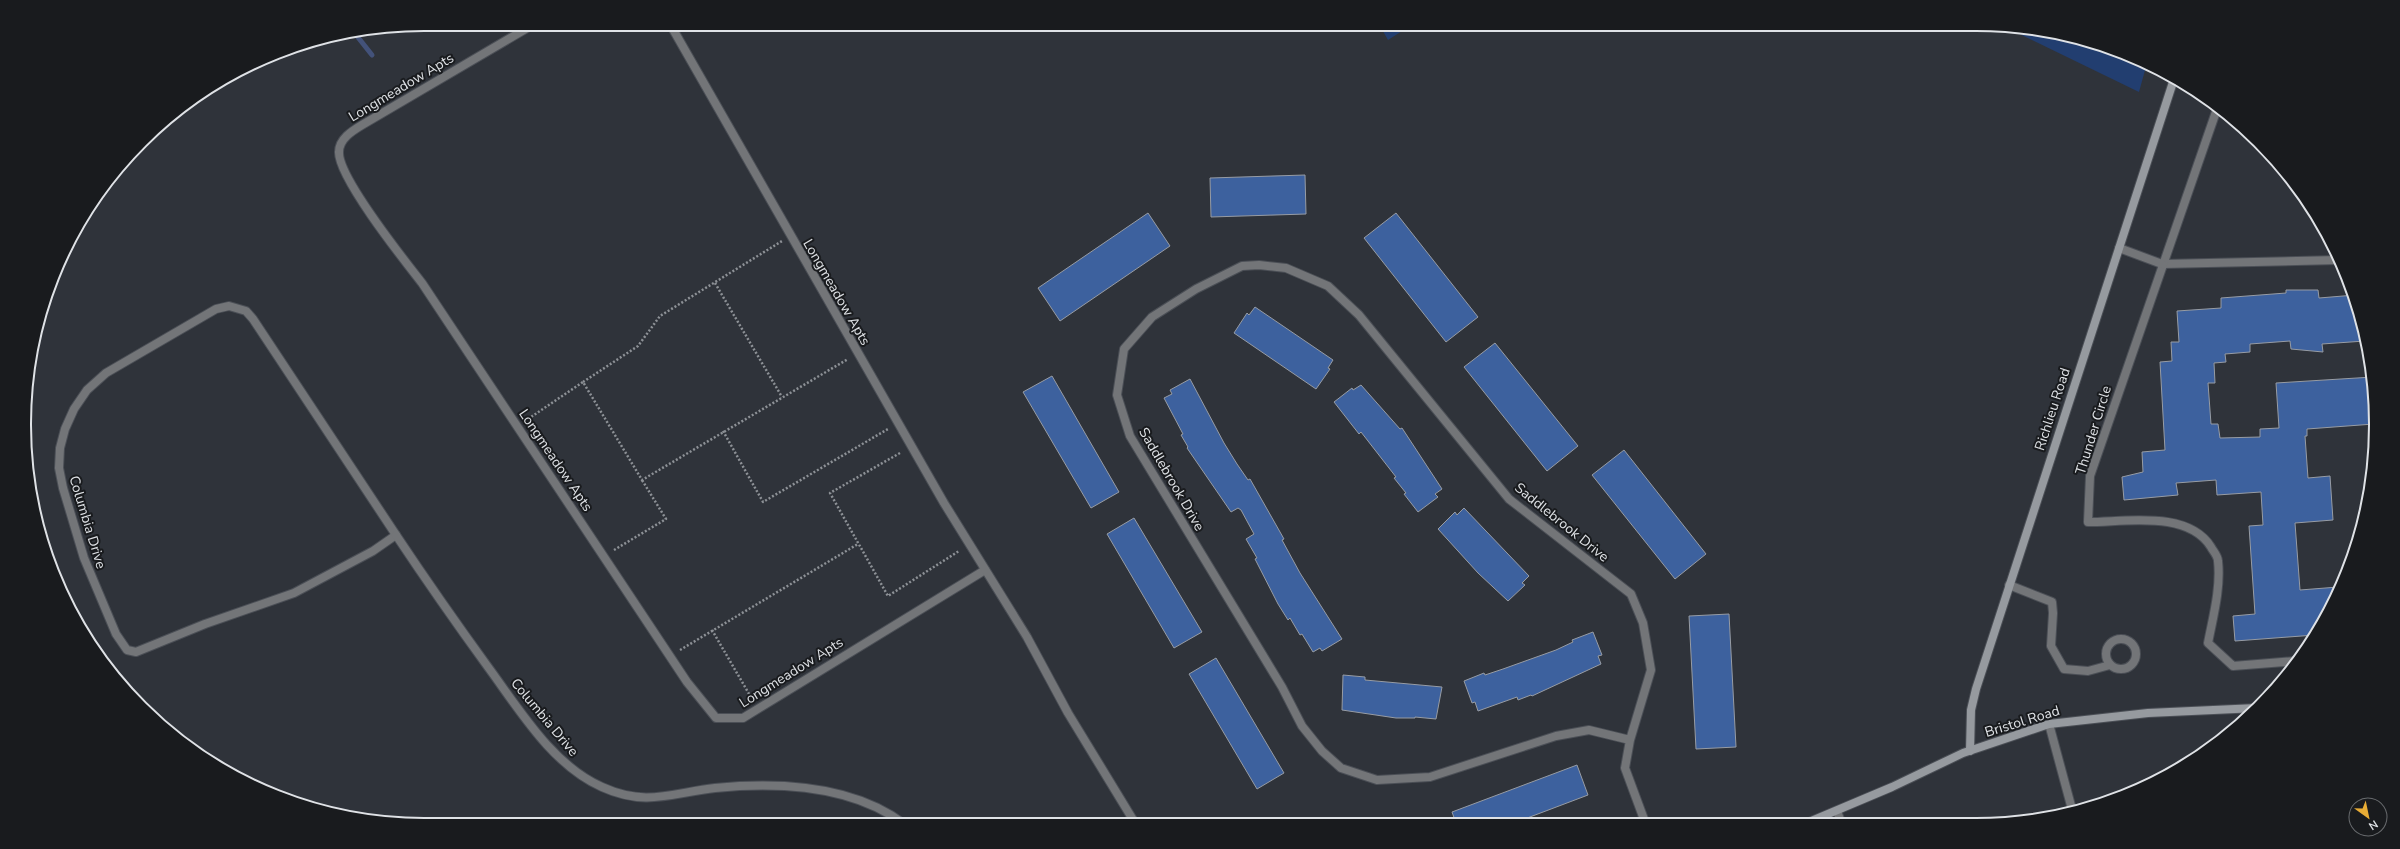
<svg xmlns="http://www.w3.org/2000/svg" width="2400" height="849" viewBox="0 0 2400 849" font-family="'Nunito Sans',sans-serif">
	<style>
		.green { fill: #223e70 }
		.lines { fill: none; stroke-linecap: round; stroke-linejoin: round }
		.stream { stroke: #43527a; stroke-width: 5 }
		.building { fill: #3d619e; stroke: #979ca4 }
		.lane-casing { stroke: #4b4f56; stroke-width: 10 }
		.street-casing { stroke: #4b4f56; stroke-width: 10 }
		.secondary-casing { stroke: #4b4f56; stroke-width: 10 }
		.path { stroke: #8d9196; stroke-width: 2.5; stroke-dasharray: 2 2; stroke-linecap: butt }
		.lane { stroke: #737578; stroke-width: 8 }
		.street { stroke: #737578; stroke-width: 8 }
		.secondary { stroke: #969a9f; stroke-width: 8 }
		.labels { text-anchor: middle; stroke-width: 4; stroke-linejoin: round; paint-order: stroke }
		.street-label { font-size: 14px; fill: #dfe2e6; stroke: #191b1e }
		.rim { fill: none; stroke: #dfe2e6; stroke-width: 2 }
	</style>
	<rect width="100%" height="100%" fill="#2f333a"/>
	<g class="green">
		<polygon points="1379,24 1413,24 1388,40"/>
		<polygon points="2007,28 2079,38 2147,63 2139,92"/>
	</g>
	<g class="lines">
		<polyline class="stream" points="353,31 372,55"/>
	</g>
	<g class="building">
		<polygon points="1305,175 1306,214 1211,217 1210,178"/>
		<polygon points="1148,213 1170,246 1060,321 1038,288"/>
		<polygon points="1396,213 1478,317 1446,342 1364,238"/>
		<polygon points="2286,290 2318,290 2319,298 2355,295 2365,341 2322,344 2323,352 2291,349 2290,341 2250,344 2250,352 2225,354 2226,362 2214,363 2215,383 2208,383 2211,424 2218,424 2220,438 2260,437 2260,429 2279,428 2276,383 2373,377 2374,424 2307,429 2307,436 2305,436 2308,478 2330,476 2333,520 2295,523 2300,590 2338,587 2322,625 2315,635 2235,641 2233,616 2255,614 2249,526 2263,525 2261,492 2217,495 2216,480 2176,483 2178,495 2124,500 2122,477 2143,472 2142,452 2165,450 2160,362 2172,361 2171,342 2179,342 2177,311 2221,308 2221,298 2286,293"/>
		<polygon points="1255,307 1333,360 1328,368 1330,369 1316,389 1234,333 1247,313 1249,315"/>
		<polygon points="1495,343 1578,446 1547,471 1464,367"/>
		<polygon points="1052,376 1119,492 1091,508 1023,392"/>
		<polygon points="1190,379 1224,443 1237,464 1248,480 1250,479 1284,539 1282,540 1300,573 1342,639 1322,651 1320,648 1313,652 1302,634 1300,635 1290,618 1288,620 1278,604 1255,559 1257,558 1246,539 1254,534 1241,510 1238,508 1231,512 1187,448 1188,447 1181,435 1183,434 1164,398 1172,394 1170,390"/>
		<polygon points="1361,385 1400,429 1402,428 1442,489 1435,494 1438,497 1418,512 1404,494 1406,493 1394,478 1396,477 1361,432 1359,434 1334,402 1352,388 1353,390"/>
		<polygon points="1624,450 1706,554 1675,579 1592,475"/>
		<polygon points="1464,508 1529,576 1522,583 1525,585 1508,601 1478,573 1438,529 1455,512 1457,515"/>
		<polygon points="1134,518 1202,632 1174,648 1107,534"/>
		<polygon points="1729,614 1736,747 1696,749 1689,616"/>
		<polygon points="1593,632 1602,655 1598,656 1601,664 1532,696 1531,695 1518,700 1517,697 1478,711 1475,702 1472,703 1464,681 1484,673 1485,675 1503,669 1556,650 1573,642 1572,640"/>
		<polygon points="1216,658 1284,773 1257,789 1189,674"/>
		<polygon points="1343,675 1365,677 1365,680 1442,687 1436,719 1415,717 1415,718 1396,718 1342,710"/>
		<polygon points="1577,765 1588,795 1514,823 1456,823 1452,812"/>
	</g>
	<g class="lines">
		<defs>
			<g id="lane">
				<polyline points="2162,264 2338,260"/>
				<polyline points="2009,585 2052,602 2053,613 2051,646 2064,669 2088,671 2110,665"/>
				<circle cx="2121" cy="654" r="15"/>
			</g>
			<g id="street">
				<path d="M534,24L362,125C352,131 339,139 339,152C338,177 404,260 422,283L687,682L716,718H743L985,570"/>
				<polyline points="670,24 944,503 1027,637 1068,713 1135,823"/>
				<path d="M2218,106L2090,476L2088,522C2126,522 2188,510 2211,547C2213,551 2218,556 2218,561C2221,588 2213,617 2208,643L2233,666L2296,661"/>
				<polyline points="2119,248 2162,264"/>
				<polygon points="229,306 246,311 253,319 396,535 373,551 294,593 205,624 136,652 127,650 116,634 84,558 63,488 59,468 60,448 65,429 74,409 87,390 106,373 216,309"/>
				<path d="M396,535C426,580 456,623 488,667C519,709 552,765 602,787C646,807 672,793 715,788C777,782 852,785 904,824"/>
				<polyline points="2049,724 2073,813"/>
				<polyline points="1630,740 1589,730 1556,736 1430,777 1377,780 1341,768 1322,751 1302,726 1282,687 1130,436 1117,395 1124,349 1152,317 1196,289 1242,266 1259,265 1286,268 1328,286 1359,315 1509,499 1631,594 1643,623 1651,670 1630,740 1625,768 1645,822"/>
				<polyline points="1837,811 1841,822"/>
			</g>
			<g id="secondary">
				<polyline points="1970,751 1971,710 1976,689 2174,79"/>
				<polyline points="1809,822 1892,787 1963,753 2049,724 2148,713 2257,708"/>
			</g>
		</defs>
		<use href="#lane" class="lane-casing"/>
		<use href="#street" class="street-casing"/>
		<use href="#secondary" class="secondary-casing"/>
		<g class="path">
			<polyline points="715,283 782,397"/>
			<polyline points="583,382 638,346 660,316 782,241"/>
			<polyline points="528,419 583,382 642,480 848,359"/>
			<polyline points="723,431 763,502 888,429"/>
			<polyline points="900,453 830,493 888,596 959,551"/>
			<polyline points="614,550 666,519 642,480"/>
			<polyline points="712,630 752,699"/>
			<polyline points="680,650 858,544"/>
		</g>
		<use href="#lane" class="lane"/>
		<use href="#street" class="street"/>
		<use href="#secondary" class="secondary"/>
	</g>
	<g class="labels">
		<g class="street-label">
			<text transform="translate(401 87) rotate(-31)" y="5">Longmeadow Apts</text>
			<text transform="translate(837 292) rotate(60)" y="5">Longmeadow Apts</text>
			<text transform="translate(2052 409) rotate(-72)" y="5">Richlieu Road</text>
			<text transform="translate(2093 430) rotate(-73)" y="5">Thunder Circle</text>
			<text transform="translate(556 460) rotate(56)" y="5">Longmeadow Apts</text>
			<text transform="translate(1172 479) rotate(60)" y="5">Saddlebrook Drive</text>
			<text transform="translate(88 522) rotate(73)" y="5">Columbia Drive</text>
			<text transform="translate(1562 522) rotate(39)" y="5">Saddlebrook Drive</text>
			<text transform="translate(791 672) rotate(-32)" y="5">Longmeadow Apts</text>
			<text transform="translate(545 717) rotate(50)" y="5">Columbia Drive</text>
			<text transform="translate(2022 721) rotate(-17)" y="5">Bristol Road</text>
		</g>
	</g>
	<path d="M0 0H2400V849H0ZM424 31H1976A393 393 0 0 1 2369 424V425A393 393 0 0 1 1976 818H424A393 393 0 0 1 31 425V424A393 393 0 0 1 424 31Z" fill="#191b1e" fill-rule="evenodd"/>
	<path class="rim" d="M424 31H1976A393 393 0 0 1 2369 424V425A393 393 0 0 1 1976 818H424A393 393 0 0 1 31 425V424A393 393 0 0 1 424 31Z"/>
	<g transform="translate(2368 817) rotate(147)"><circle r="19" fill="#191b1e" stroke="#686b6e"/>
	<path d="M0-3L7 15L0 10L-7 15Z" fill="#e7ac36"/>
	<text y="-6" font-size="11" font-weight="bold" text-anchor="middle" fill="#dfe2e6">N</text>
	</g>
</svg>
